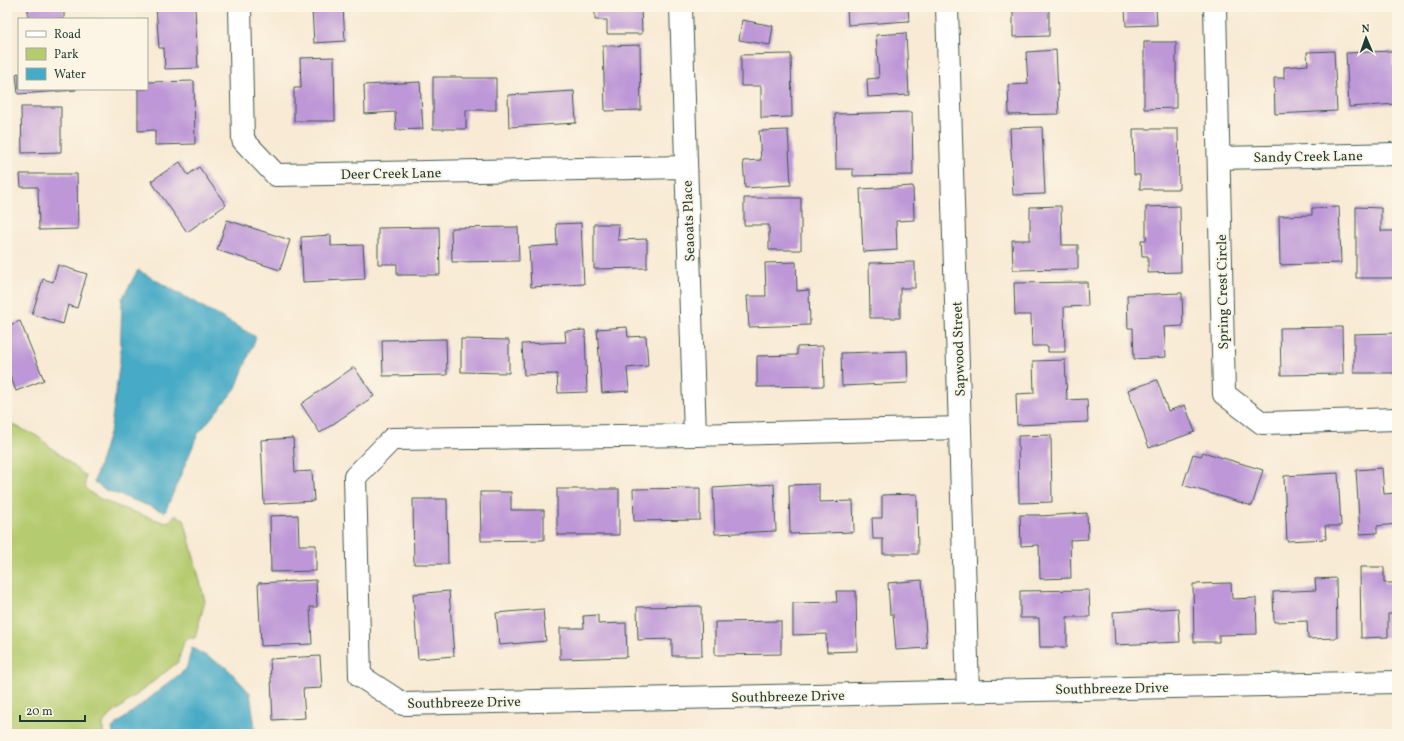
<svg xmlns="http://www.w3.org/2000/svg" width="1404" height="741" viewBox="0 0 1404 741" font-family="Vollkorn,serif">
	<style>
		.green { fill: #b5cb6f; stroke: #6a8452 }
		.water { fill: #47aac6; stroke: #33747d }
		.building { fill: #bd97d7 }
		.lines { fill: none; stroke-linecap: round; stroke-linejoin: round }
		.minor-casing { stroke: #40574c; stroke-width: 24 }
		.minor { stroke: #fff; stroke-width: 22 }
		.labels { text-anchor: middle; stroke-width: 4; stroke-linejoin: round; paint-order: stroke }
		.street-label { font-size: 14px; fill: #1f3d34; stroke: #fcf5e5 }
	</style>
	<rect width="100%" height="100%" fill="#fcf5e5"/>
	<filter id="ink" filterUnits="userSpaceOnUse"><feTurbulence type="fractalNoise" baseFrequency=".025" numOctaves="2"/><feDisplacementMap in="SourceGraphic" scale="8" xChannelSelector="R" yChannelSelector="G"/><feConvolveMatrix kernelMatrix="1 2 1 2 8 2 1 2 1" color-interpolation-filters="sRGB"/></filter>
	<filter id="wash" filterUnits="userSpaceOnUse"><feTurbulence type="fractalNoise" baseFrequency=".012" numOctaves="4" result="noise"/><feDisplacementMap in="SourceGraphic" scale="16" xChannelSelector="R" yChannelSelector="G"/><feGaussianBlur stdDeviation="0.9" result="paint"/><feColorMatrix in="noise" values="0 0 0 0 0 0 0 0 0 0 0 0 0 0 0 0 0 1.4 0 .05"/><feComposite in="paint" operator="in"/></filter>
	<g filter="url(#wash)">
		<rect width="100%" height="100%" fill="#f8ead4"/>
		<path class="green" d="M7,422L37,436L86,476C85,480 84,483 86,488C94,501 146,516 163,522L170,521L175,515L184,519L205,601L195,638H190L184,641L178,662L106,719L103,724V734H7Z"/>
		<g class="water">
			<polygon points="138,270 256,337 236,388 198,434 165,512 103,489 94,482 111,427 120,360 122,299"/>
			<polygon points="192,648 226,667 250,693 256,734 113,734 112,728 186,669"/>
		</g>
		<g id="blocks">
			<g class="building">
				<rect x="28" y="7" width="36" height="12"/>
				<polygon points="156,7 195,7 198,68 165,69 164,48 159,48"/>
				<polygon points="294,7 343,7 345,41 314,43 312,9 294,10"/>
				<polygon points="595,7 641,7 642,34 607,34 607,20 595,20"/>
				<polygon points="847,7 908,7 909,21 848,25"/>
				<polygon points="1013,7 1049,7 1049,36 1013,37"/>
				<polygon points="1125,7 1156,7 1157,25 1126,26"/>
				<polygon points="742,20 773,26 770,45 739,40"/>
				<polygon points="906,33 909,95 868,97 867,79 879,78 876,35"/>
				<polygon points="1144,42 1176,42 1176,108 1144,109"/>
				<polygon points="640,45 641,110 605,111 603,46"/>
				<polygon points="1056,50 1059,114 1009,115 1008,85 1028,84 1026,52"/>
				<polygon points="1334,51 1337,111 1275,114 1274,78 1284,78 1284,67 1308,65 1307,52"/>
				<polygon points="1392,51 1393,67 1397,67 1397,104 1349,107 1346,53"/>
				<polygon points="791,54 792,117 761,118 761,86 741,86 741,55"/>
				<polygon points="334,57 335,121 294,121 294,88 301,88 300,58"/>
				<polygon points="19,73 19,89 76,89 76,90 18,94 16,74"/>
				<polygon points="433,77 462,77 462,78 496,78 496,110 466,110 466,129 433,129"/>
				<polygon points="194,81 195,144 155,145 155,130 138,131 138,89 147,89 147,82"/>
				<polygon points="420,82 423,129 396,130 395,112 365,114 364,85"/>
				<polygon points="574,91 576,123 509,127 508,95"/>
				<polygon points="21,107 61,107 61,152 22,153"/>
				<polygon points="912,112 913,175 853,176 853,169 836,169 835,114"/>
				<polygon points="1042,127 1045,194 1013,195 1010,128"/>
				<polygon points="1133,129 1178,129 1179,189 1140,189 1140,175 1134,175"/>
				<polygon points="788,130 791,185 745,188 743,161 761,160 759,131"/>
				<polygon points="180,162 188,175 199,167 226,205 187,232 151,181"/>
				<polygon points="20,174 77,174 78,229 39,230 38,187 21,187"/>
				<polygon points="913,186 914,220 896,221 897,250 863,252 860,189"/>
				<polygon points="744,198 801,198 801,250 769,250 769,225 744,225"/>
				<polygon points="1061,206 1062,245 1078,245 1078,269 1013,270 1012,240 1030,240 1030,207"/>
				<polygon points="1180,206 1181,272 1148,273 1148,256 1142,256 1141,240 1146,240 1146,207"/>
				<polygon points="1339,207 1341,263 1280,265 1279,216 1312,215 1312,208"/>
				<polygon points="1356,207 1381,208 1381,231 1397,231 1397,278 1356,278"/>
				<polygon points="227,220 290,240 280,270 217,250"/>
				<polygon points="581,223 584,284 531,287 529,247 557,245 556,224"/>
				<polygon points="594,224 619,224 618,240 647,239 647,268 594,269"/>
				<polygon points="439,227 440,275 397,275 397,264 378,264 378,228"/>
				<polygon points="518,227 519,261 452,262 451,228"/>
				<polygon points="331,235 331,246 363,245 365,279 303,282 301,237"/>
				<polygon points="796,262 797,291 809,290 810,325 749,327 747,296 766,296 765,263"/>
				<polygon points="915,262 915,288 900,288 900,318 870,318 869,263"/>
				<polygon points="58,265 87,274 77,308 68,305 63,324 32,314 43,279 53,282"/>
				<polygon points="1087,282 1088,306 1064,307 1065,352 1048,352 1048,346 1032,346 1031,315 1015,315 1014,283"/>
				<polygon points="1182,293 1183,326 1164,327 1166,357 1134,359 1133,328 1128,328 1127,295"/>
				<polygon points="20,321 44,380 16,391 10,375 7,376 7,326"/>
				<polygon points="627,327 628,337 646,336 648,366 627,368 629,391 602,393 597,329"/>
				<polygon points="1342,327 1343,374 1281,375 1280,328"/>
				<polygon points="585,330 587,392 558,393 557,374 524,375 522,344 566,342 565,331"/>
				<polygon points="1397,333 1397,373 1354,373 1354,334"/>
				<polygon points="446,339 447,375 383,376 382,340"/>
				<polygon points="461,339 509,340 509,373 461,372"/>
				<polygon points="823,346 824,386 757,387 757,356 797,355 797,347"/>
				<polygon points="907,351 908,383 842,386 841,353"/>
				<polygon points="1065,360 1067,400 1087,399 1088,422 1017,425 1016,394 1034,393 1033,361"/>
				<polygon points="354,367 374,396 320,433 301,404"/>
				<polygon points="1157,380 1168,411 1185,405 1195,432 1149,448 1128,390"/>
				<polygon points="1051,435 1052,502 1019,503 1018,436"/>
				<polygon points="293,438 295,472 312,471 314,501 264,504 261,440"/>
				<polygon points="1203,452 1263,470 1252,506 1183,485 1193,454 1201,456"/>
				<polygon points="1382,468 1384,494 1397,493 1397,524 1377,526 1377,533 1360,534 1356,470"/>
				<polygon points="1338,473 1341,526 1325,526 1326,539 1287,541 1284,476"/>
				<polygon points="774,484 776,531 715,534 713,488"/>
				<polygon points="819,484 819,502 853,501 854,532 790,534 789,485"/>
				<polygon points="700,488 700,520 634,521 633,489"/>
				<rect x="557" y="489" width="62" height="46"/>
				<polygon points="480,492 511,492 511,510 544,510 544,540 481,541"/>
				<polygon points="917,494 918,554 883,554 883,539 873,539 872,518 882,518 882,495"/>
				<polygon points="413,499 447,499 448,564 414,564"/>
				<polygon points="1087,513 1088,539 1070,540 1071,578 1040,579 1039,545 1021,546 1020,515 1040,515 1040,516"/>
				<polygon points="298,515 299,545 316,545 316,571 271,572 270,516"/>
				<polygon points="1360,567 1384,567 1384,583 1397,583 1397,614 1388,614 1388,637 1361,638"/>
				<polygon points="1336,578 1337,638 1308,639 1307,621 1274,622 1273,592 1316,590 1315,579"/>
				<polygon points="316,580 317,607 310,607 312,644 261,646 258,583"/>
				<polygon points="922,580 927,648 896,650 893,614 890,614 888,583"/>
				<polygon points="1231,583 1232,599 1256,598 1257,634 1219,635 1219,642 1194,642 1193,584"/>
				<polygon points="1089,590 1090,617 1067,617 1067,647 1040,647 1039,618 1020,618 1020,591"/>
				<polygon points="449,591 454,656 418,659 413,594"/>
				<polygon points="836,591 856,591 857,651 827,652 826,634 793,635 793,603 837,602"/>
				<polygon points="701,606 702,656 672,656 672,639 638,640 637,607"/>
				<polygon points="1178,608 1180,642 1115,645 1113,612"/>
				<polygon points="543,609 546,641 499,645 496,613"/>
				<polygon points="598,615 598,624 626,623 627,657 560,659 560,628 584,628 583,616"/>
				<polygon points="781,621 781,654 715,655 715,622"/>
				<polygon points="320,656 322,688 303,689 305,718 273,720 270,659"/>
			</g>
		</g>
	</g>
	<g filter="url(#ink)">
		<use href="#blocks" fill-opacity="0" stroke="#40574c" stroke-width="1"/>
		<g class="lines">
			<defs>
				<g id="minor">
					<polyline points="240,7 243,140 276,175 686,167"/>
					<polyline points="681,7 695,435"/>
					<polyline points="947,7 968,692"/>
					<polyline points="1215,7 1224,394 1262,423 1397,419"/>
					<polyline points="1219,158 1397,154"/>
					<polyline points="960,428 695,435 392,439 355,477 360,676 403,704 1397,682"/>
				</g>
			</defs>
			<use href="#minor" class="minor-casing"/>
			<use href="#minor" class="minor"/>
		</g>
	</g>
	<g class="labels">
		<g class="street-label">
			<text transform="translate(1308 156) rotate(-1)" y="5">Sandy Creek Lane</text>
			<text transform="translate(391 173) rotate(-1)" y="5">Deer Creek Lane</text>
			<text transform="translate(688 221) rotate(-92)" y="5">Seaoats Place</text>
			<text transform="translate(1222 292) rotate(-91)" y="5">Spring Crest Circle</text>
			<text transform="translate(958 349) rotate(-92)" y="5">Sapwood Street</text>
			<text transform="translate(1112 688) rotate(-1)" y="5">Southbreeze Drive</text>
			<text transform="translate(788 696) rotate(-1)" y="5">Southbreeze Drive</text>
			<text transform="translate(464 702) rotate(-1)" y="5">Southbreeze Drive</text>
		</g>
	</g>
	<rect width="1404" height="741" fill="none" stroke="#fcf5e5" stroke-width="24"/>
	<rect x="18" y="18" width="130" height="72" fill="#fcf5e5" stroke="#a4ab9e"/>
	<rect x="26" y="31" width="20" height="6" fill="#ffffff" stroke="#a4ab9e"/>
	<text x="54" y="38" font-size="12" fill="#1f3d34">Road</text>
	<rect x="26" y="48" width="20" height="12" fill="#b5cb6f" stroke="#a4ab9e"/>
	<text x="54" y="58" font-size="12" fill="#1f3d34">Park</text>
	<rect x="26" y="68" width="20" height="12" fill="#47aac6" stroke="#a4ab9e"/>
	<text x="54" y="78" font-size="12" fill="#1f3d34">Water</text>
	<g transform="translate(1366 38) rotate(358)" stroke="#fcf5e5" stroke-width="3" paint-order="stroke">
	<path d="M0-3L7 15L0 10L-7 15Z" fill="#1f3d34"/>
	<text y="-6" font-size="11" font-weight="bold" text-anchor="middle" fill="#1f3d34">N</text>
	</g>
	<path d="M20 715v6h65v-6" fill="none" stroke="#1f3d34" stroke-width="2"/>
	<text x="26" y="715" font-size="12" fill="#1f3d34" stroke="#fcf5e5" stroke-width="3" paint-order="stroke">20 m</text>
</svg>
